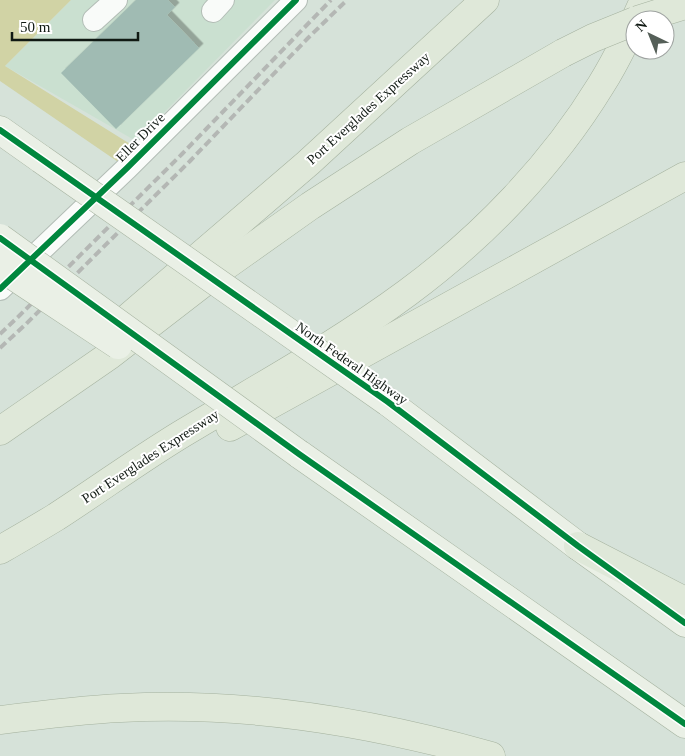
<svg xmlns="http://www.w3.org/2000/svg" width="685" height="756" viewBox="0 0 685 756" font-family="'Times New Roman',serif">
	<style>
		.built { fill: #cae0d0 }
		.green { fill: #d1d3a5 }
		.building { fill: #a0bbb3; filter: url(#shadow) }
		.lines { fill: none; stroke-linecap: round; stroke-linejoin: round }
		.minor-casing { stroke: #b3bdb6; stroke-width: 24 }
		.major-casing { stroke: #a5b29f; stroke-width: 29 }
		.highway-casing { stroke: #a5b29f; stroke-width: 29 }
		.minor { stroke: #f9fbf9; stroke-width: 22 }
		.major { stroke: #eaf0e6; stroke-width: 28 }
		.highway { stroke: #dfe8d9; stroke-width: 28 }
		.rail { stroke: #b4b7b4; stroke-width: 4; stroke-dasharray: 8 4; stroke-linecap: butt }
		.major-bridge-casing { stroke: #a5b29f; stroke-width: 29; stroke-linecap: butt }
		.highway-bridge-casing { stroke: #a5b29f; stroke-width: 29; stroke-linecap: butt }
		.major-bridge { stroke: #eaf0e6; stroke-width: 28 }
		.highway-bridge { stroke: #dfe8d9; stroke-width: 28 }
		.cycleway-casing { stroke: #fff; stroke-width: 9 }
		.cycleway { stroke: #00873e; stroke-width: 6 }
		.labels { text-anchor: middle; stroke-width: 4; stroke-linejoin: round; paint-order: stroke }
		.street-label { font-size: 14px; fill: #101913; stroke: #fff }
	</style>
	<defs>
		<filter id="shadow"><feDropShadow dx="4.5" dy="-4.5" stdDeviation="0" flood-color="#0004"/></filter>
	</defs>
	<rect width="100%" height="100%" fill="#d6e2d9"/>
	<polygon class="built" points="71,0 275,0 136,141 5,66"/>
	<polygon class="green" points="0,0 71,0 5,66 143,152 127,168 0,81"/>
	<polygon class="building" points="136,0 168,0 175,7 167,15 199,48 116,129 61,73"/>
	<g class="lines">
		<defs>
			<g id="minor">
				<polyline points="213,11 223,0"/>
				<polyline points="94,20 116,0"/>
				<polyline points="0,289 127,168 296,0"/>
			</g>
			<g id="major">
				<polyline points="0,130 41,159"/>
				<polyline points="388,402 578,546 685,623"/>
				<polyline points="299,454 685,724"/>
			</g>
			<g id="highway">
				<polyline points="110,333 308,163 485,0"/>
				<polyline points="230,427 685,176"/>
				<polyline points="0,431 110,355 224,267 310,206 410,141 563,53"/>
				<polyline points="578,546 685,601"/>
				<path d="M0,550C19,539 38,528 56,517C101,488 144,456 190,429C263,385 338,344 407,293C483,237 552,165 601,85C618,58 631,29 644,0"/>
				<path d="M0,720C40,715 80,710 121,708C246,701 371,722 491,756"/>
			</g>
		</defs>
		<use href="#minor" class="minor-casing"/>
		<use href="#major" class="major-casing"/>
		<use href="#highway" class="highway-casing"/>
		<use href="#minor" class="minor"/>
		<use href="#major" class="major"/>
		<use href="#highway" class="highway"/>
		<g class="rail">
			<polyline points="0,334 18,317 182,154 331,0"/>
			<polyline points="0,348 26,324 190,161 308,38 347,0"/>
		</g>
		<defs>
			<g id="major-bridge">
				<polyline points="41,159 388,402"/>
				<polyline points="0,238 299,454"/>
				<polyline points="0,267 118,345"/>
			</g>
			<g id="highway-bridge">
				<polyline points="637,20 685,5"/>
				<polyline points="563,53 593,38 635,21"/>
			</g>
		</defs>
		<use href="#major-bridge" class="major-bridge-casing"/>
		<use href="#highway-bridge" class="highway-bridge-casing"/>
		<use href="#major-bridge" class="major-bridge"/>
		<use href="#highway-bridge" class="highway-bridge"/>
		<defs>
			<g id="cycleway">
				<polyline points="0,130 388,402 578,546 685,623"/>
				<polyline points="0,238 299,454 685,724"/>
				<polyline points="0,289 127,168 296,0"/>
			</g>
		</defs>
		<use href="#cycleway" class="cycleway-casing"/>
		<use href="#cycleway" class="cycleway"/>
	</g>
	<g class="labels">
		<g class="street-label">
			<text transform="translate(368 108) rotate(-42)" y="5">Port Everglades Expressway</text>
			<text transform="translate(140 137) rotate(-45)" y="5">Eller Drive</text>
			<text transform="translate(352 363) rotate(35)" y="5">North Federal Highway</text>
			<text transform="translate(150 456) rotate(-33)" y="5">Port Everglades Expressway</text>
		</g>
	</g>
	<g transform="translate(650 35) rotate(317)"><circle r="24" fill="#ffffff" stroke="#9fa3a1"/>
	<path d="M0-4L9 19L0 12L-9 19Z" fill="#555f58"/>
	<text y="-8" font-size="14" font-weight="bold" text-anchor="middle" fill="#101913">N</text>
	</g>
	<path d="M12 32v8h126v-8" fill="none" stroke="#101913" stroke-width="2.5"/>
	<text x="20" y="32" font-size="15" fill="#101913" stroke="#ffffff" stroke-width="4" paint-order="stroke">50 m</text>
</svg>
